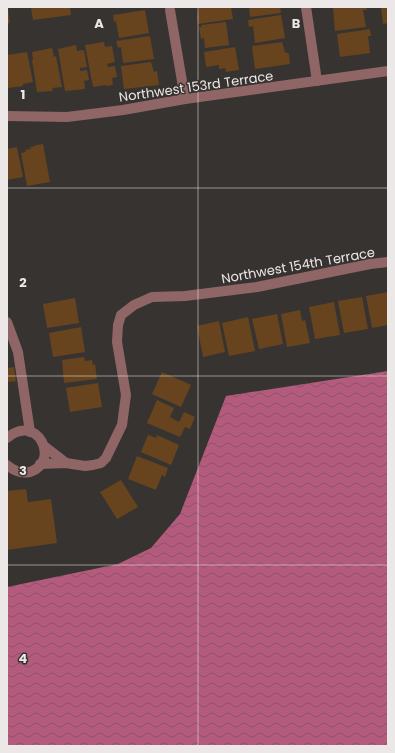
<svg xmlns="http://www.w3.org/2000/svg" width="395" height="753" viewBox="0 0 395 753" font-family="Poppins,sans-serif">
	<style>
		.water { fill: url(#water-waves) }
		.building { fill: #67441e }
		.lines { fill: none; stroke-linecap: round; stroke-linejoin: round }
		.minor { stroke: #8f6665; stroke-width: 10 }
		.grid { fill: none; stroke: #ebe8e7; stroke-width: 1; stroke-opacity: 0.55 }
		.labels { text-anchor: middle; stroke-width: 3; stroke-linejoin: round; paint-order: stroke }
		.street-label { font-size: 13px; fill: #ebe8e7; stroke: #373331 }
		.grid-label { font-size: 13px; text-anchor: middle; font-weight: bold; fill: #ebe8e7; stroke: #373331; stroke-width: 3; stroke-linejoin: round; paint-order: stroke }
	</style>
	<defs>
		<pattern id="water-waves" width="16" height="10" patternUnits="userSpaceOnUse"><rect width="16" height="10" fill="#b45b7d"/><path d="M0 5q4-4 8 0t8 0" fill="none" stroke="#885367"/></pattern>
	</defs>
	<rect width="100%" height="100%" fill="#373331"/>
	<polygon class="water" points="388,371 388,746 7,746 7,587 118,564 151,548 180,514 226,396"/>
	<g class="building">
		<polygon points="8,7 10,23 7,24 7,8"/>
		<polygon points="31,7 70,7 71,15 33,20"/>
		<polygon points="199,7 231,7 233,19 198,24 197,15 198,15"/>
		<polygon points="249,7 280,7 281,13 250,17"/>
		<polygon points="339,7 366,7 367,10 363,10 366,27 335,31 333,8"/>
		<polygon points="381,7 388,7 388,23 383,24"/>
		<polygon points="145,10 149,33 119,38 116,21 114,22 113,15"/>
		<polygon points="281,15 285,38 255,43 253,26 249,27 248,20"/>
		<polygon points="226,22 229,45 205,48 204,38 201,39 199,27 202,27 201,25"/>
		<polygon points="370,29 371,36 368,36 370,53 340,57 337,34"/>
		<polygon points="150,36 154,59 123,63 121,47 118,48 116,41"/>
		<polygon points="104,42 105,47 112,46 115,62 107,64 108,67 115,66 117,77 112,78 113,85 106,86 106,85 93,87 85,45"/>
		<polygon points="282,42 285,52 289,54 290,64 255,69 252,46"/>
		<polygon points="76,45 77,51 84,50 87,67 80,68 80,71 87,70 89,80 84,81 85,89 65,91 58,49"/>
		<polygon points="235,47 239,70 226,72 225,68 219,69 219,65 206,67 204,52"/>
		<polygon points="52,48 54,57 56,56 62,87 52,88 53,91 37,92 32,60 33,60 32,52"/>
		<polygon points="27,52 33,82 23,84 23,86 8,88 7,55"/>
		<polygon points="151,62 154,72 157,71 159,85 124,89 121,66"/>
		<polygon points="43,144 50,182 27,186 21,153 26,152 25,150 31,149 30,147 34,147 33,146"/>
		<polygon points="17,147 23,177 7,180 7,149"/>
		<polygon points="388,292 388,325 372,328 366,296"/>
		<polygon points="362,297 368,329 344,333 338,301"/>
		<polygon points="75,298 79,323 47,328 43,304"/>
		<polygon points="334,302 340,335 315,339 309,307"/>
		<polygon points="300,310 302,321 305,320 310,343 287,347 281,314"/>
		<polygon points="277,314 283,344 259,349 252,319"/>
		<polygon points="248,317 255,351 229,356 222,323"/>
		<polygon points="219,321 225,352 203,357 197,326"/>
		<polygon points="81,327 85,352 53,357 49,333"/>
		<polygon points="84,357 85,361 92,360 93,365 95,364 97,379 64,383 62,360"/>
		<polygon points="14,367 16,381 9,382 7,379 7,368"/>
		<polygon points="162,372 191,385 181,407 152,394"/>
		<polygon points="98,383 102,407 70,412 66,388"/>
		<polygon points="157,400 174,408 170,417 179,422 184,412 195,417 190,429 185,427 180,437 147,423"/>
		<polygon points="148,435 156,438 157,435 179,445 171,465 141,452"/>
		<polygon points="137,456 168,468 165,477 162,475 156,490 128,479"/>
		<polygon points="121,480 138,507 117,519 100,492"/>
		<polygon points="26,489 28,502 51,499 57,543 7,550 7,491"/>
	</g>
	<g class="lines">
		<g class="minor">
			<polyline points="306,7 317,81"/>
			<polyline points="170,10 185,99"/>
			<polyline points="7,116 67,117 123,110 185,99 388,71"/>
			<polyline points="7,322 18,352 30,432"/>
			<path d="M7,438C38,412 61,462 30,472C21,474 14,471 7,465"/>
			<polyline points="44,446 66,463"/>
			<polyline points="40,464 66,463 85,466 93,465 101,463 106,458 122,425 126,395 117,342 118,325 121,315 134,305 152,297 185,296 257,287 370,264 388,262"/>
		</g>
	</g>
	<path class="grid" d="M198,7V746M7,188H388M7,376H388M7,565H388"/>
	<g class="labels">
		<g class="street-label">
			<text transform="translate(196 86) rotate(-8)" y="5">Northwest 153rd Terrace</text>
			<text transform="translate(298 265) rotate(-10)" y="5">Northwest 154th Terrace</text>
		</g>
	</g>
	<g class="grid-label">
		<text x="99" y="28">A</text>
		<text x="296" y="28">B</text>
		<text x="23" y="99">1</text>
		<text x="23" y="287">2</text>
		<text x="23" y="475">3</text>
		<text x="23" y="663">4</text>
	</g>
	<rect width="395" height="753" fill="none" stroke="#ebe8e7" stroke-width="16"/>
</svg>
